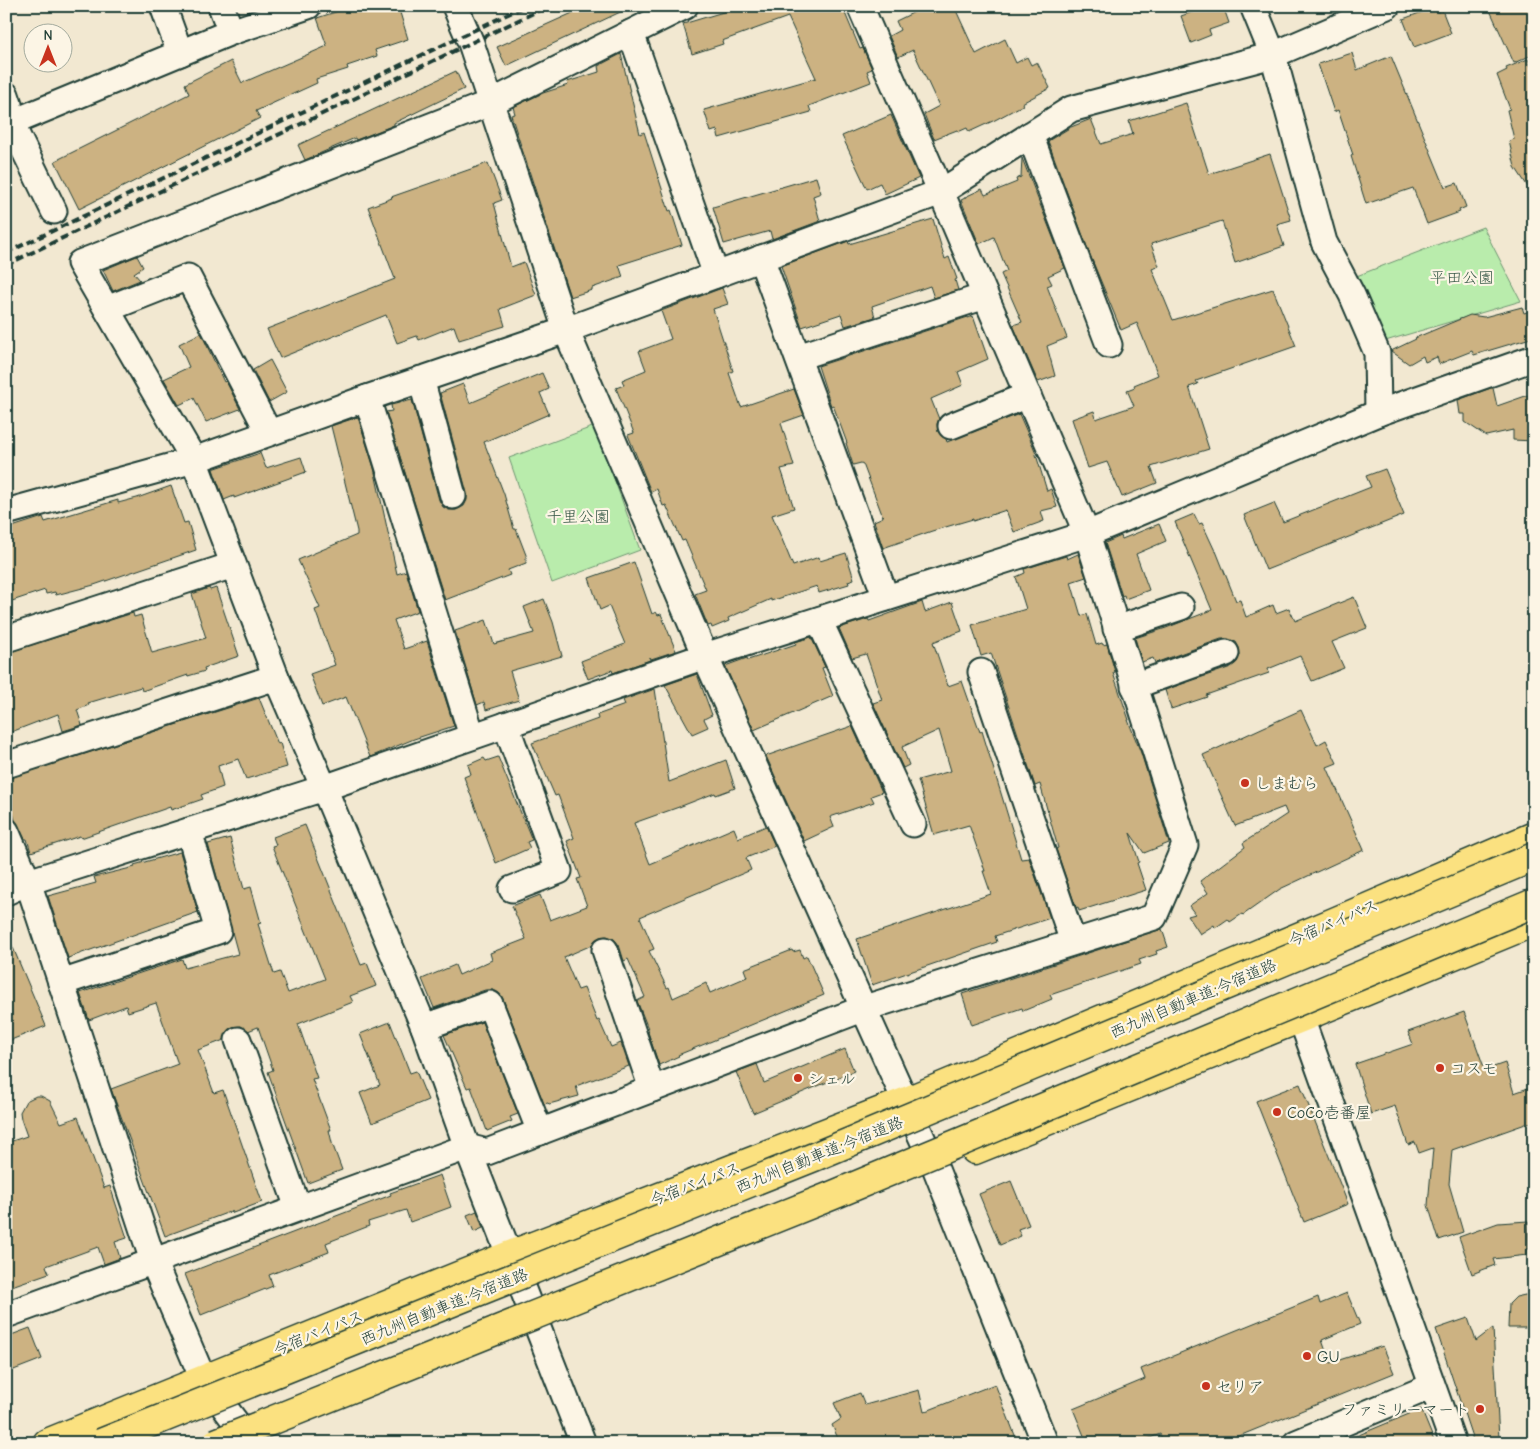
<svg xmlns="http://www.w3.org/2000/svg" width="1540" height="1449" viewBox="0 0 1540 1449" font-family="'Comic Neue','Klee One',sans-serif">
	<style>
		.green { fill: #b9ecac; stroke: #6c9470 }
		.building { fill: #ccb282; stroke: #1f3d34 }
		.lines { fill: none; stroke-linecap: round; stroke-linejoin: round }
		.minor-casing { stroke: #1f3d34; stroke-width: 29 }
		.trunk-casing { stroke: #1f3d34; stroke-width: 31 }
		.minor { stroke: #fcf5e5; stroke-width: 25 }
		.trunk { stroke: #fbe180; stroke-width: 28 }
		.rail { stroke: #1f3d34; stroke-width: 4; stroke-dasharray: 8 4; stroke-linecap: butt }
		.motorway-bridge-casing { stroke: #1f3d34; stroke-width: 31; stroke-linecap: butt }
		.motorway-bridge { stroke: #fbe180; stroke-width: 28 }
		.poi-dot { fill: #c8321e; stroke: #fcf5e5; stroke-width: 2 }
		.labels { text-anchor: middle; stroke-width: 4.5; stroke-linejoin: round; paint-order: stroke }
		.park-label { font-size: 16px; fill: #365746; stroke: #fcf5e5 }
		.poi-label { font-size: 16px; fill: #1f3d34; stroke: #fcf5e5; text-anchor: start }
		.street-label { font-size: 16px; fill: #1f3d34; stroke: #fcf5e5 }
	</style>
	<rect width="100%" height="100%" fill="#f2e8d1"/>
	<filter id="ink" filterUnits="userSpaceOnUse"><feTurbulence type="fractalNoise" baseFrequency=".02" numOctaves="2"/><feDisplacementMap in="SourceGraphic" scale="10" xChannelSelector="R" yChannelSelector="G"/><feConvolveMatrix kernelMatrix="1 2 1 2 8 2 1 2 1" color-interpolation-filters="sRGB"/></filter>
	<g filter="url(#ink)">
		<g class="green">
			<polygon points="1483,227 1521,301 1382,342 1354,277"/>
			<polygon points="595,426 640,550 552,583 509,458"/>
		</g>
		<g class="building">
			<polygon points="354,6 398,6 408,39 375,50 377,56 347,66 348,69 316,79 317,83 256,111 260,118 79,209 55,161 189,94 185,84 231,61 242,83 327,46 317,18"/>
			<polygon points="588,6 633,6 506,66 497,47"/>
			<polygon points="729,6 842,6 860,49 863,48 872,69 867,71 871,82 809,106 811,112 719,138 717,130 711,132 704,110 816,78 788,17 722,41 723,44 692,54 683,24 730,10"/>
			<polygon points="927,6 954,6 976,54 1005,39 1016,63 1027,57 1031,65 1037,62 1050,88 1022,103 1023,105 995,120 969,132 967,128 958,132 957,130 934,139 924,114 939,106 913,50 898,57 889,36 900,30 896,21"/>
			<polygon points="1209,6 1223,6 1229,23 1209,30 1211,35 1191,43 1181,16"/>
			<polygon points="1488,6 1534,6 1534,54 1514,63"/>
			<polygon points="1436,7 1438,12 1442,10 1451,33 1414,47 1403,19"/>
			<polygon points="1352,53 1357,70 1391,56 1445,187 1457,183 1466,207 1459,210 1460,212 1427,224 1413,188 1366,204 1351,156 1353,155 1338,110 1334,112 1318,64"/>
			<polygon points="621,54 640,134 644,132 669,211 671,210 682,245 619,265 623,277 592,288 592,290 570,297 511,115 515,114 513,107 543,93 568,85 567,82 599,72 598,66"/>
			<polygon points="1528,59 1534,74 1534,196 1515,167 1509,141 1514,139 1507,110 1510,109 1497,75 1507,70 1506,68"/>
			<polygon points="456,71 464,89 394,123 394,125 356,140 355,138 305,160 298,145"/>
			<polygon points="1186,103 1209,174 1270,154 1291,220 1277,224 1284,246 1235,263 1222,221 1151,244 1159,266 1152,269 1173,320 1273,289 1296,346 1196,381 1198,384 1189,387 1209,449 1151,467 1157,483 1122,497 1107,462 1088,468 1072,419 1094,411 1096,419 1134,406 1127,390 1135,387 1134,385 1158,375 1137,323 1121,330 1090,255 1048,141 1071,127 1091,119 1101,144 1133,134 1129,121"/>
			<polygon points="891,115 919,178 885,194 880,183 867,189 842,136"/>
			<polygon points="1022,158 1065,268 1048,276 1052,284 1047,286 1067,338 1047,346 1055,376 1038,382 1013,325 1022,322 1001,274 1007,271 994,237 979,244 961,200 965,198 965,197 982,189 985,195 1017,182 1016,179 1021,177"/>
			<polygon points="488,163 502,200 494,203 511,267 524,262 536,295 500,309 505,326 459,340 454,326 419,340 417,336 397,343 386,315 280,358 267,329 395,279 368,207 392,198 391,197"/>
			<polygon points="816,177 821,193 813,196 820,221 772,239 770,231 724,244 713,207"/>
			<polygon points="933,219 945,259 949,257 957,279 955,280 958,290 934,298 930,286 872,306 875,317 845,326 841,314 802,327 781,266 848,241 849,244"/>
			<polygon points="137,256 143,267 134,273 140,280 113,291 103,270"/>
			<polygon points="722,288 728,304 713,309 733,371 729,373 741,407 794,389 804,415 781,423 794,466 781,469 794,508 772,515 793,566 819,557 820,561 846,553 854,579 848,581 849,584 819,593 817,586 771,601 771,599 728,618 729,621 712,628 711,625 708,626 695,594 706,590 685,540 682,541 666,505 663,506 657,489 651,492 628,435 634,433 616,388 624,385 622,380 646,370 639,351 671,339 661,311"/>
			<polygon points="1522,307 1524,313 1534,310 1534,337 1474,355 1472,351 1439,364 1437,357 1425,362 1423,356 1409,364 1391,351 1416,339 1415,338 1470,315 1484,317"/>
			<polygon points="973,316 988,359 958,372 963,385 931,399 939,419 937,424 938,432 946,439 947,442 1019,414 1034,448 1047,491 1051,489 1057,507 1041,511 1044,521 1014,532 1006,510 973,521 973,519 932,531 883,548 874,521 883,517 863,464 861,463 853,465 846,443 847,443 833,405 831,406 818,366 968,317 968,318"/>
			<polygon points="201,333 224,382 226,381 240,409 206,422 194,398 179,405 164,379 189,367 179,344"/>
			<polygon points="270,360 287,392 269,402 253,370"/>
			<polygon points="542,373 549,389 540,393 549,414 484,442 504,494 514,529 516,529 526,555 526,563 508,570 510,575 445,600 386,412 392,411 391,405 412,400 439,500 443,507 449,510 456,510 464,506 467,500 467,493 440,393 463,384 470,403"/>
			<polygon points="1491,388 1493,388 1497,406 1534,393 1534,441 1513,440 1513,430 1486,436 1465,422 1465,414 1460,414 1458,400"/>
			<polygon points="358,417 374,468 397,574 406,571 418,611 394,620 404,649 427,641 454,726 414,739 370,757 346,697 322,706 310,674 335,665 315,610 320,608 298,560 357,535 357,531 331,426"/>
			<polygon points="260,453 266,468 301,457 306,472 234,498 234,496 224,500 213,469"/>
			<polygon points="1385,469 1404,515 1266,570 1244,515 1274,503 1283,522 1371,487 1366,476"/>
			<polygon points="171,486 184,523 188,522 196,550 94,585 56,595 55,592 46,594 45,590 6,603 6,529 43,517 45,522 118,500 118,503 137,498"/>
			<polygon points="1194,514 1199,524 1202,523 1215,551 1216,551 1236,601 1240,600 1246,617 1273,605 1276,613 1289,608 1295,621 1354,597 1367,628 1332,642 1344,668 1312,681 1300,656 1268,669 1269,673 1206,695 1207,697 1171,709 1165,690 1231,667 1237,662 1240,655 1239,648 1236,642 1228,639 1221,639 1155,663 1153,658 1142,662 1135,638 1166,628 1212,610 1175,522"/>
			<polygon points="1159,524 1166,541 1136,554 1149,590 1125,599 1124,595 1122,596 1105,543 1121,536 1122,539"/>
			<polygon points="1078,554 1086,577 1071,582 1081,616 1087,614 1096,645 1102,643 1103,645 1107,644 1115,672 1113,673 1129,720 1128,720 1141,753 1169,843 1144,853 1130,833 1139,862 1137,863 1146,890 1079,911 1078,907 1076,908 1056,849 1058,848 1040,784 1035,786 991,653 981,656 972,625 1026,609 1016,577 1025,573 1024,569 1066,556 1067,559"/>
			<polygon points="634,562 652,614 656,612 658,615 661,614 676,651 651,659 650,657 650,660 613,673 612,670 588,679 581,661 625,644 609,606 600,610 589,578"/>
			<polygon points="209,588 210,590 216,588 239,656 204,668 205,671 188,676 188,675 142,691 141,687 88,703 89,705 77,710 82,725 63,731 58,714 6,734 6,653 133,613 134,617 141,615 152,653 206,638 192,594"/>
			<polygon points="544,599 553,622 562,656 510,671 519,700 486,710 484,702 477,705 455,631 486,620 494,644 534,633 524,607"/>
			<polygon points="922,602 925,612 952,602 962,631 933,642 948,686 962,681 980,732 982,731 1021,859 1029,858 1050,918 995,936 997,942 872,985 857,939 991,894 983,871 985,871 969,825 934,835 918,780 951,771 939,730 902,747 909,765 903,768 873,703 882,700 866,654 852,658 839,628 868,619 869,621"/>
			<polygon points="811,637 825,667 822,668 833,696 754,730 725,666 747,658 748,660 796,644 795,642"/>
			<polygon points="697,674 712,715 704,719 708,727 692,734 665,685"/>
			<polygon points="655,689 669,782 726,760 735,788 716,795 715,793 679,807 634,823 650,864 734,828 738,838 766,826 775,846 746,858 751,870 640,917 654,949 649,951 667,988 669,987 673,998 706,983 710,993 747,977 744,969 792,950 793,952 800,950 803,958 807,956 824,995 678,1055 679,1056 659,1065 648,1032 649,1031 637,1001 645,997 628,959 624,961 619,945 614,939 607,936 600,937 595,940 592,945 564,957 578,990 584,988 597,1021 599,1020 611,1047 621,1043 629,1066 576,1086 579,1096 549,1104 548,1103 544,1104 503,999 499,993 493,990 485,990 434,1008 422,979 455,965 459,975 492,960 490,953 526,939 512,906 540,895 550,920 587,906 577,879 581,878 567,841 574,838 558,795 555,796 532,743 598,719 597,715 625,705 623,700"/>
			<polygon points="259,698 278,744 280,743 287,767 246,779 238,759 218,766 223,787 201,795 203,799 171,810 170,807 81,838 80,836 31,852 27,839 25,839 15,820 11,806 6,807 6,779"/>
			<polygon points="1301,710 1317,745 1326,740 1337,763 1327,767 1364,850 1280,889 1243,915 1242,914 1230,922 1228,919 1215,928 1214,925 1200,934 1188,916 1195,914 1189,906 1208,893 1200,881 1245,847 1243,843 1287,814 1284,807 1235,826 1203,755"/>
			<polygon points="852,726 882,792 871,796 874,802 830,817 834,827 804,841 766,756"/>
			<polygon points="498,757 532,840 527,842 530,848 496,863 464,777 471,774 468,765 484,758 486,761"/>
			<polygon points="305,825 361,965 367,963 376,986 350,996 353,1002 298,1024 317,1078 312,1079 331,1130 329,1130 332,1143 342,1170 308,1183 268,1072 273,1070 258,1027 248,1031 241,1026 233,1027 227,1031 224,1040 198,1050 214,1093 223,1090 262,1202 233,1213 232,1211 165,1236 111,1089 178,1064 156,1003 128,1012 126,1006 89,1020 80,993 182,959 185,968 238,954 208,844 230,838 244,889 251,887 261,923 258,924 274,974 280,972 288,993 325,979 272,846 276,845 273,837"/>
			<polygon points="180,852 198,912 68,958 48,896 96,883 94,877 135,867 134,865"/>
			<polygon points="1162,929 1168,947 1156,951 1157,954 1139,960 1141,964 1050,995 1052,999 1023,1011 1022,1008 972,1025 962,994"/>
			<polygon points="6,931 46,1026 6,1042"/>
			<polygon points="1464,1012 1485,1070 1505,1063 1514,1093 1534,1086 1534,1121 1452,1150 1449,1184 1463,1232 1439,1240 1428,1205 1433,1148 1419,1153 1415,1142 1408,1145 1395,1106 1371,1114 1355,1064 1413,1044 1408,1032"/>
			<polygon points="390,1022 410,1073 416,1071 428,1100 372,1123 360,1093 380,1085 360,1034"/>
			<polygon points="482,1022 518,1114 510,1117 512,1121 487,1131 471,1087 467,1088 444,1035"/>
			<polygon points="845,1049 854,1071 753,1113 736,1072 757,1064 764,1083"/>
			<polygon points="1300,1084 1348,1204 1304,1222 1256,1101"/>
			<polygon points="36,1096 41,1096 50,1101 61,1123 78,1117 104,1188 110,1186 127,1238 115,1242 120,1258 104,1264 98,1247 46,1266 49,1273 6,1288 6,1143 27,1136 21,1119 20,1112 26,1101"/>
			<polygon points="440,1175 451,1207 410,1222 406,1210 368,1222 369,1226 326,1243 329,1252 269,1275 273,1286 201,1315 185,1274 391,1195 390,1193"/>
			<polygon points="1011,1181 1029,1225 1018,1229 1021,1236 1000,1245 979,1194"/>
			<polygon points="477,1211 483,1228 474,1232 467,1215"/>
			<polygon points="1528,1221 1529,1249 1527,1249 1527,1255 1493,1259 1495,1265 1472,1274 1459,1237 1498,1223"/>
			<polygon points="1347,1293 1360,1324 1322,1340 1330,1363 1383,1346 1394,1373 1222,1443 1164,1443 1160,1434 1138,1443 1087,1443 1073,1409 1145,1379 1141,1369 1318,1297 1320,1304"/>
			<polygon points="1525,1295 1534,1296 1534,1328 1508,1328 1509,1304 1516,1297"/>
			<polygon points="1468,1318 1476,1341 1493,1328 1499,1439 1473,1440 1436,1329"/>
			<polygon points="30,1328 42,1359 6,1373 6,1337"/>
			<polygon points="995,1384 1018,1443 840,1443 832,1425 841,1419 834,1403 860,1393 865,1405 919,1390 924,1412"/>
			<polygon points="1421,1409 1435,1443 1342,1443 1342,1442"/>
		</g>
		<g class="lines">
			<defs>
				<g id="minor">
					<polyline points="163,6 180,53"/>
					<polyline points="221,6 231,32"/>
					<polyline points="455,6 471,43 566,330 705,656 935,1167 1045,1443"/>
					<polyline points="1253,6 1273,55 1324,242 1352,295 1377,353 1378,413"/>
					<polyline points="631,33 716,275"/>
					<polyline points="6,95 9,104 11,123 6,123"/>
					<polyline points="1030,135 1109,345"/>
					<polyline points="54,211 11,123 231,32 308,6"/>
					<polyline points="761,258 886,598"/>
					<polyline points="107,309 188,277 269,433"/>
					<polyline points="798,357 985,296"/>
					<polyline points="421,379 453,496"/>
					<polyline points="367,398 472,736"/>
					<polyline points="951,426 1028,395"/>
					<polyline points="6,512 194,460 367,398 566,330 716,275 941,192 1071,109 1273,55 1387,6"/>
					<polyline points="819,620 913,824"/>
					<polyline points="1116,629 1181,607"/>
					<polyline points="6,639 233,565"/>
					<polyline points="981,672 1073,942"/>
					<polyline points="1134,686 1226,653"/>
					<polyline points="506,725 559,871 512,889"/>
					<polyline points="6,765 276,677"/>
					<polyline points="6,831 28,882 153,1261 203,1379 250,1441"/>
					<polyline points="6,892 28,882 324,788 705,656 1087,534 1378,413 1534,358"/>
					<polyline points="605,950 652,1089"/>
					<polyline points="61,983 218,931 189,831"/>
					<polyline points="1301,1018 1453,1443"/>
					<polyline points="424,1027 490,1004 540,1132"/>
					<polyline points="238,1040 298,1208"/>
					<polyline points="6,1315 467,1147 487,1152 865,1008 1154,917 1185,845 1087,534 941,192 860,6"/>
					<polyline points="583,1443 467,1147 424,1027 324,788 276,677 194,460 80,263 490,103 685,6"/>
					<polyline points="1296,1443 1432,1386"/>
				</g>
				<g id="trunk">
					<polyline points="975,1150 1301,1018 1534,922"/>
					<polyline points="47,1443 510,1255 907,1101 1334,922 1534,836"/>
				</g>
			</defs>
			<use href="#minor" class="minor-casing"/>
			<use href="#trunk" class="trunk-casing"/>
			<use href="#minor" class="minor"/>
			<use href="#trunk" class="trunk"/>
			<g class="rail">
				<polyline points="6,253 525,6"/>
				<polyline points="6,265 548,6"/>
			</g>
			<defs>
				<g id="motorway-bridge">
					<polyline points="101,1443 814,1157 1534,857"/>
					<polyline points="216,1443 831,1196 1534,903"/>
				</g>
			</defs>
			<use href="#motorway-bridge" class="motorway-bridge-casing"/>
			<use href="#motorway-bridge" class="motorway-bridge"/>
		</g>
	</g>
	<g class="poi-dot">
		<circle cx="1245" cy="783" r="5"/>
		<circle cx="1440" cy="1068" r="5"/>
		<circle cx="798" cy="1078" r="5"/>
		<circle cx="1277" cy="1112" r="5"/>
		<circle cx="1307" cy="1356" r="5"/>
		<circle cx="1206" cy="1386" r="5"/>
		<circle cx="1480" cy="1409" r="5"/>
	</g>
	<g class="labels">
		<g class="park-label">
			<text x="1462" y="283">平田公園</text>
			<text x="578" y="522">千里公園</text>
		</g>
		<g class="poi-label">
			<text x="1255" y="789">しまむら</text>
			<text x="1450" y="1074">コスモ</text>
			<text x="808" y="1084">シェル</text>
			<text x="1287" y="1118">CoCo壱番屋</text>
			<text x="1317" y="1362">GU</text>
			<text x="1216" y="1392">セリア</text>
			<text x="1470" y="1415" text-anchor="end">ファミリーマート</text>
		</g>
		<g class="street-label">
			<text transform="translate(1333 922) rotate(-23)" y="6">今宿バイパス</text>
			<text transform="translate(1193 998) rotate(-23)" y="6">西九州自動車道;今宿道路</text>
			<text transform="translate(819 1154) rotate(-22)" y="6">西九州自動車道;今宿道路</text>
			<text transform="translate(695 1183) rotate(-21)" y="6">今宿バイパス</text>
			<text transform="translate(444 1306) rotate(-22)" y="6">西九州自動車道;今宿道路</text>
			<text transform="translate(318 1332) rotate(-22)" y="6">今宿バイパス</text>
		</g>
	</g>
	<rect width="1540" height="1449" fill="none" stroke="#fcf5e5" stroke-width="25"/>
	<rect x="12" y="12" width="1515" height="1424" fill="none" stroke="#1f3d34" stroke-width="2" filter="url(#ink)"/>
	<g transform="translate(48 48)"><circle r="24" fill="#fcf5e5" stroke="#a4ab9e"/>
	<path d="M0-4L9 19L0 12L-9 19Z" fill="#c8321e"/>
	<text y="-8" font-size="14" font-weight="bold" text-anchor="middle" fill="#1f3d34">N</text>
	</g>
</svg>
